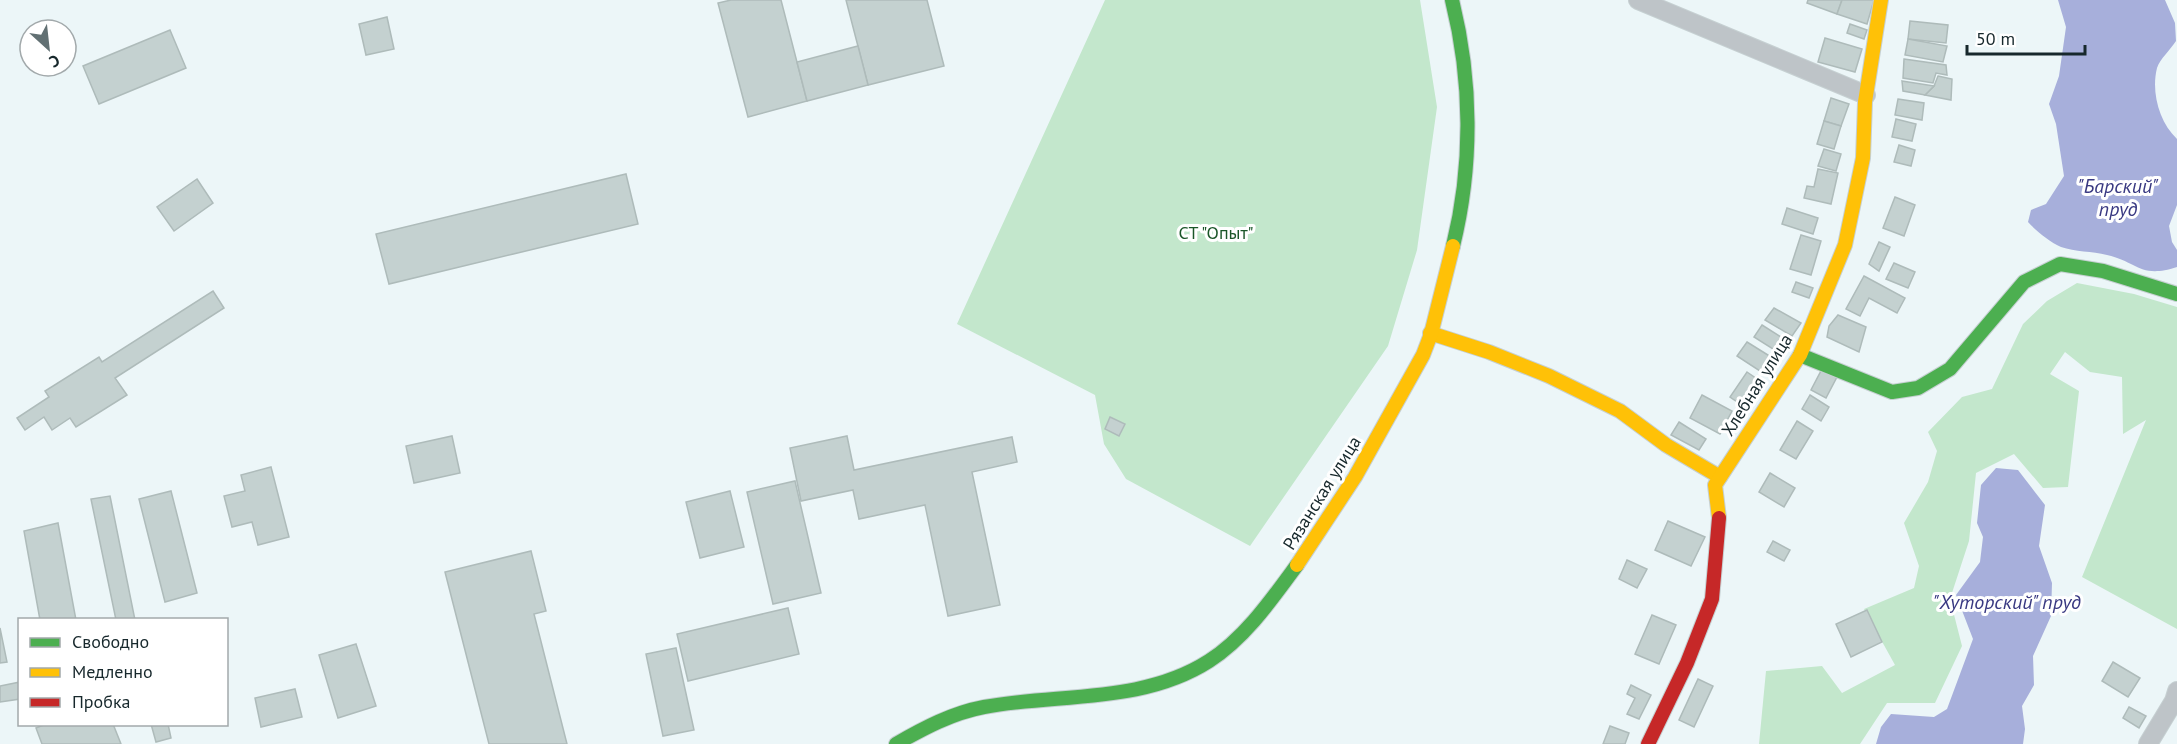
<svg xmlns="http://www.w3.org/2000/svg" width="2177" height="744" viewBox="0 0 2177 744" font-family="'PT Sans',sans-serif">
	<style>
		.green { fill: #c3e7cc }
		.water { fill: #a7afdb }
		.building { fill: #c4d1d0; stroke: #aebbba; stroke-width: 1.5 }
		.lines { fill: none; stroke-linecap: round; stroke-linejoin: round }
		.street-casing { stroke: #c6d0d2; stroke-width: 20 }
		.fast-casing { stroke: #c6d0d2; stroke-width: 16 }
		.slow-casing { stroke: #c6d0d2; stroke-width: 16 }
		.jam-casing { stroke: #c6d0d2; stroke-width: 16 }
		.street { stroke: #bec4c8; stroke-width: 18 }
		.fast { stroke: #4caf50; stroke-width: 14 }
		.slow { stroke: #ffc107; stroke-width: 14 }
		.jam { stroke: #c62828; stroke-width: 14 }
		.labels { text-anchor: middle; stroke-width: 6; stroke-linejoin: round; paint-order: stroke }
		.park-label { font-size: 18px; fill: #1a5628; stroke: #fff }
		.street-label { font-size: 18px; fill: #17282c; stroke: #fff }
		.water-label { font-size: 20px; font-style: italic; fill: #393982; stroke: #fff }
	</style>
	<rect width="100%" height="100%" fill="#ecf6f8"/>
	<g class="green">
		<polygon points="1105,0 1420,0 1437,107 1417,250 1388,346 1250,546 1126,479 1104,444 1095,395 957,324"/>
		<polygon points="2077,283 2134,294 2177,307 2177,629 2082,577 2146,420 2123,434 2122,377 2090,372 2065,352 2050,374 2079,391 2068,487 2043,488 2014,454 1976,473 1969,541 1950,599 1962,646 1935,703 1887,703 1860,744 1759,744 1766,671 1822,666 1842,693 1895,665 1864,609 1914,588 1919,566 1904,523 1928,482 1937,451 1928,432 1962,397 1992,389 2023,324 2047,301"/>
	</g>
	<g class="water">
		<path d="M2058,0H2165L2175,23L2176,41C2171,49 2160,59 2157,68C2151,92 2159,122 2177,139V205L2169,226L2172,242L2177,250V267C2140,279 2138,262 2107,255C2092,251 2075,252 2061,247C2050,242 2036,231 2028,222L2031,210L2046,204L2064,176L2056,124L2049,104L2059,76L2066,27Z"/>
		<polygon points="1996,468 2018,470 2045,505 2039,546 2052,583 2051,616 2033,656 2034,685 2022,706 2025,729 2023,744 1876,744 1881,727 1891,714 1934,717 1947,709 1973,639 1956,595 1980,562 1983,537 1977,523 1981,485"/>
	</g>
	<g class="building">
		<polygon points="731,0 781,0 807,101 748,117 718,3"/>
		<polygon points="846,0 927,0 944,66 868,85"/>
		<polygon points="1808,0 1842,0 1837,14 1807,3"/>
		<polygon points="1842,0 1874,0 1867,24 1837,14"/>
		<polygon points="387,17 394,49 366,55 359,24"/>
		<polygon points="1910,21 1948,25 1946,43 1908,39"/>
		<polygon points="1850,24 1867,30 1864,39 1847,33"/>
		<polygon points="170,30 186,68 99,104 83,66"/>
		<polygon points="1825,38 1862,49 1855,72 1818,62"/>
		<polygon points="1908,39 1947,46 1943,62 1905,55"/>
		<polygon points="858,46 868,85 807,101 797,62"/>
		<polygon points="1904,59 1946,65 1947,75 1936,73 1933,83 1903,78"/>
		<polygon points="1938,76 1952,79 1951,100 1925,95 1934,86"/>
		<polygon points="1902,81 1934,86 1925,95 1903,91"/>
		<polygon points="1831,98 1849,104 1841,126 1824,121"/>
		<polygon points="1898,99 1924,103 1922,120 1895,115"/>
		<polygon points="1896,119 1916,124 1912,141 1892,137"/>
		<polygon points="1824,121 1841,126 1834,149 1817,144"/>
		<polygon points="1899,145 1915,150 1911,166 1894,162"/>
		<polygon points="1824,149 1841,154 1836,171 1818,166"/>
		<polygon points="1818,169 1838,173 1831,204 1804,198 1807,186 1814,187"/>
		<polygon points="626,174 638,224 389,284 376,234"/>
		<polygon points="197,179 213,203 174,231 157,207"/>
		<polygon points="1895,197 1915,205 1904,236 1883,228"/>
		<polygon points="1787,208 1818,218 1813,234 1782,224"/>
		<polygon points="1801,235 1821,241 1811,275 1790,269"/>
		<polygon points="1879,242 1890,247 1879,271 1869,264"/>
		<polygon points="1894,263 1915,272 1908,288 1886,279"/>
		<polygon points="1864,276 1905,298 1897,313 1869,298 1860,316 1846,309"/>
		<polygon points="1796,282 1813,288 1809,298 1792,292"/>
		<polygon points="213,291 224,308 115,378 127,395 76,427 70,418 52,430 44,417 25,430 17,418 49,397 45,391 99,357 102,362"/>
		<polygon points="1774,308 1801,323 1792,336 1765,320"/>
		<polygon points="1838,315 1866,327 1859,352 1827,337 1829,326"/>
		<polygon points="1762,325 1789,342 1781,354 1754,337"/>
		<polygon points="1747,342 1776,360 1766,375 1737,356"/>
		<polygon points="1823,367 1838,375 1826,398 1811,390"/>
		<polygon points="1747,372 1760,381 1743,406 1730,397"/>
		<polygon points="1702,395 1732,411 1720,434 1690,418"/>
		<polygon points="1810,395 1829,407 1821,421 1802,409"/>
		<polygon points="1110,417 1125,424 1119,436 1105,429"/>
		<polygon points="1797,421 1813,431 1796,459 1780,450"/>
		<polygon points="1679,422 1706,439 1699,450 1671,435"/>
		<polygon points="452,436 460,473 414,483 406,446"/>
		<polygon points="847,436 854,470 1012,437 1017,462 972,472 1000,605 948,616 925,505 859,519 853,490 801,501 790,448"/>
		<polygon points="271,467 289,537 258,545 252,522 232,527 224,496 245,491 241,475"/>
		<polygon points="1770,473 1795,488 1784,507 1759,492"/>
		<polygon points="795,481 821,593 773,604 747,492"/>
		<polygon points="171,491 197,593 165,602 139,499"/>
		<polygon points="730,491 744,547 700,558 686,502"/>
		<polygon points="110,496 135,620 116,620 91,499"/>
		<polygon points="1668,521 1705,537 1691,566 1655,550"/>
		<polygon points="58,523 76,620 40,620 24,531"/>
		<polygon points="1773,541 1790,550 1784,561 1767,552"/>
		<polygon points="531,551 546,611 534,614 567,744 489,744 445,572"/>
		<polygon points="1627,560 1647,569 1637,588 1619,579"/>
		<polygon points="788,608 799,654 688,681 677,634"/>
		<polygon points="1867,610 1882,642 1851,657 1836,624"/>
		<polygon points="1652,615 1676,625 1659,664 1635,654"/>
		<polygon points="0,628 7,662 0,663"/>
		<polygon points="356,644 376,706 338,718 319,655"/>
		<polygon points="676,648 694,730 663,736 646,654"/>
		<polygon points="2113,662 2140,678 2128,697 2102,681"/>
		<polygon points="1698,679 1713,686 1694,727 1679,720"/>
		<polygon points="20,682 20,699 0,702 0,686"/>
		<polygon points="1631,685 1651,695 1639,719 1627,714 1635,698 1627,694"/>
		<polygon points="295,689 302,717 261,727 255,698"/>
		<polygon points="2129,707 2146,716 2139,728 2123,718"/>
		<polygon points="46,724 113,724 121,744 42,744 36,728"/>
		<polygon points="151,724 168,724 171,738 156,742"/>
		<polygon points="1610,726 1629,733 1625,744 1603,744"/>
	</g>
	<g class="lines">
		<defs>
			<g id="street">
				<polyline points="1638,0 1866,95"/>
				<polyline points="2148,744 2174,701 2177,691"/>
			</g>
			<g id="fast">
				<path d="M1452,0C1472,80 1473,165 1453,246"/>
				<polyline points="1800,355 1892,392 1918,388 1950,369 2024,282 2060,264 2103,271 2177,294"/>
				<path d="M896,744C924,728 952,713 984,707C1058,693 1142,704 1209,661C1245,638 1272,599 1297,565"/>
			</g>
			<g id="slow">
				<polyline points="1430,333 1489,352 1549,376 1620,411 1666,445 1720,477"/>
				<polyline points="1719,518 1715,485 1800,355 1845,245 1863,158 1865,102 1881,0"/>
				<polyline points="1297,565 1355,477 1423,355 1431,334 1453,246"/>
			</g>
			<polyline id="jam" points="1648,744 1687,663 1712,599 1719,518"/>
		</defs>
		<use href="#street" class="street-casing"/>
		<use href="#fast" class="fast-casing"/>
		<use href="#slow" class="slow-casing"/>
		<use href="#jam" class="jam-casing"/>
		<use href="#street" class="street"/>
		<use href="#fast" class="fast"/>
		<use href="#slow" class="slow"/>
		<use href="#jam" class="jam"/>
	</g>
	<g class="labels">
		<g class="park-label">
			<text x="1216" y="239">СТ "Опыт"</text>
		</g>
		<g class="street-label">
			<text transform="translate(1757 385) rotate(-58)" y="6">Хлебная улица</text>
			<text transform="translate(1322 493) rotate(-58)" y="6">Рязанская улица</text>
		</g>
		<g class="water-label">
			<text x="2118" y="193">"Барский"<tspan x="2118" dy="23">пруд</tspan></text>
			<text x="2007" y="609">"Хуторский" пруд</text>
		</g>
	</g>
	<rect x="18" y="618" width="210" height="108" fill="#ffffff" stroke="#a2a9ab" stroke-width="1.5"/>
	<rect x="30" y="638" width="30" height="9" fill="#4caf50" stroke="#a2a9ab" stroke-width="1.5"/>
	<text x="72" y="648" font-size="18" fill="#17282c">Свободно</text>
	<rect x="30" y="668" width="30" height="9" fill="#ffc107" stroke="#a2a9ab" stroke-width="1.5"/>
	<text x="72" y="678" font-size="18" fill="#17282c">Медленно</text>
	<rect x="30" y="698" width="30" height="9" fill="#c62828" stroke="#a2a9ab" stroke-width="1.5"/>
	<text x="72" y="708" font-size="18" fill="#17282c">Пробка</text>
	<g transform="translate(48 48) rotate(153)"><circle r="28" fill="#ffffff" stroke="#a2a9ab" stroke-width="1.5"/>
	<path d="M0-4.5L10 22L0 15L-10 22Z" fill="#627073"/>
	<text y="-9" font-size="16" font-weight="bold" text-anchor="middle" fill="#17282c">С</text>
	</g>
	<path d="M1967 45v9h118v-9" fill="none" stroke="#17282c" stroke-width="3"/>
	<text x="1976" y="45" font-size="18" fill="#17282c" stroke="#ffffff" stroke-width="4.5" paint-order="stroke">50 m</text>
</svg>
